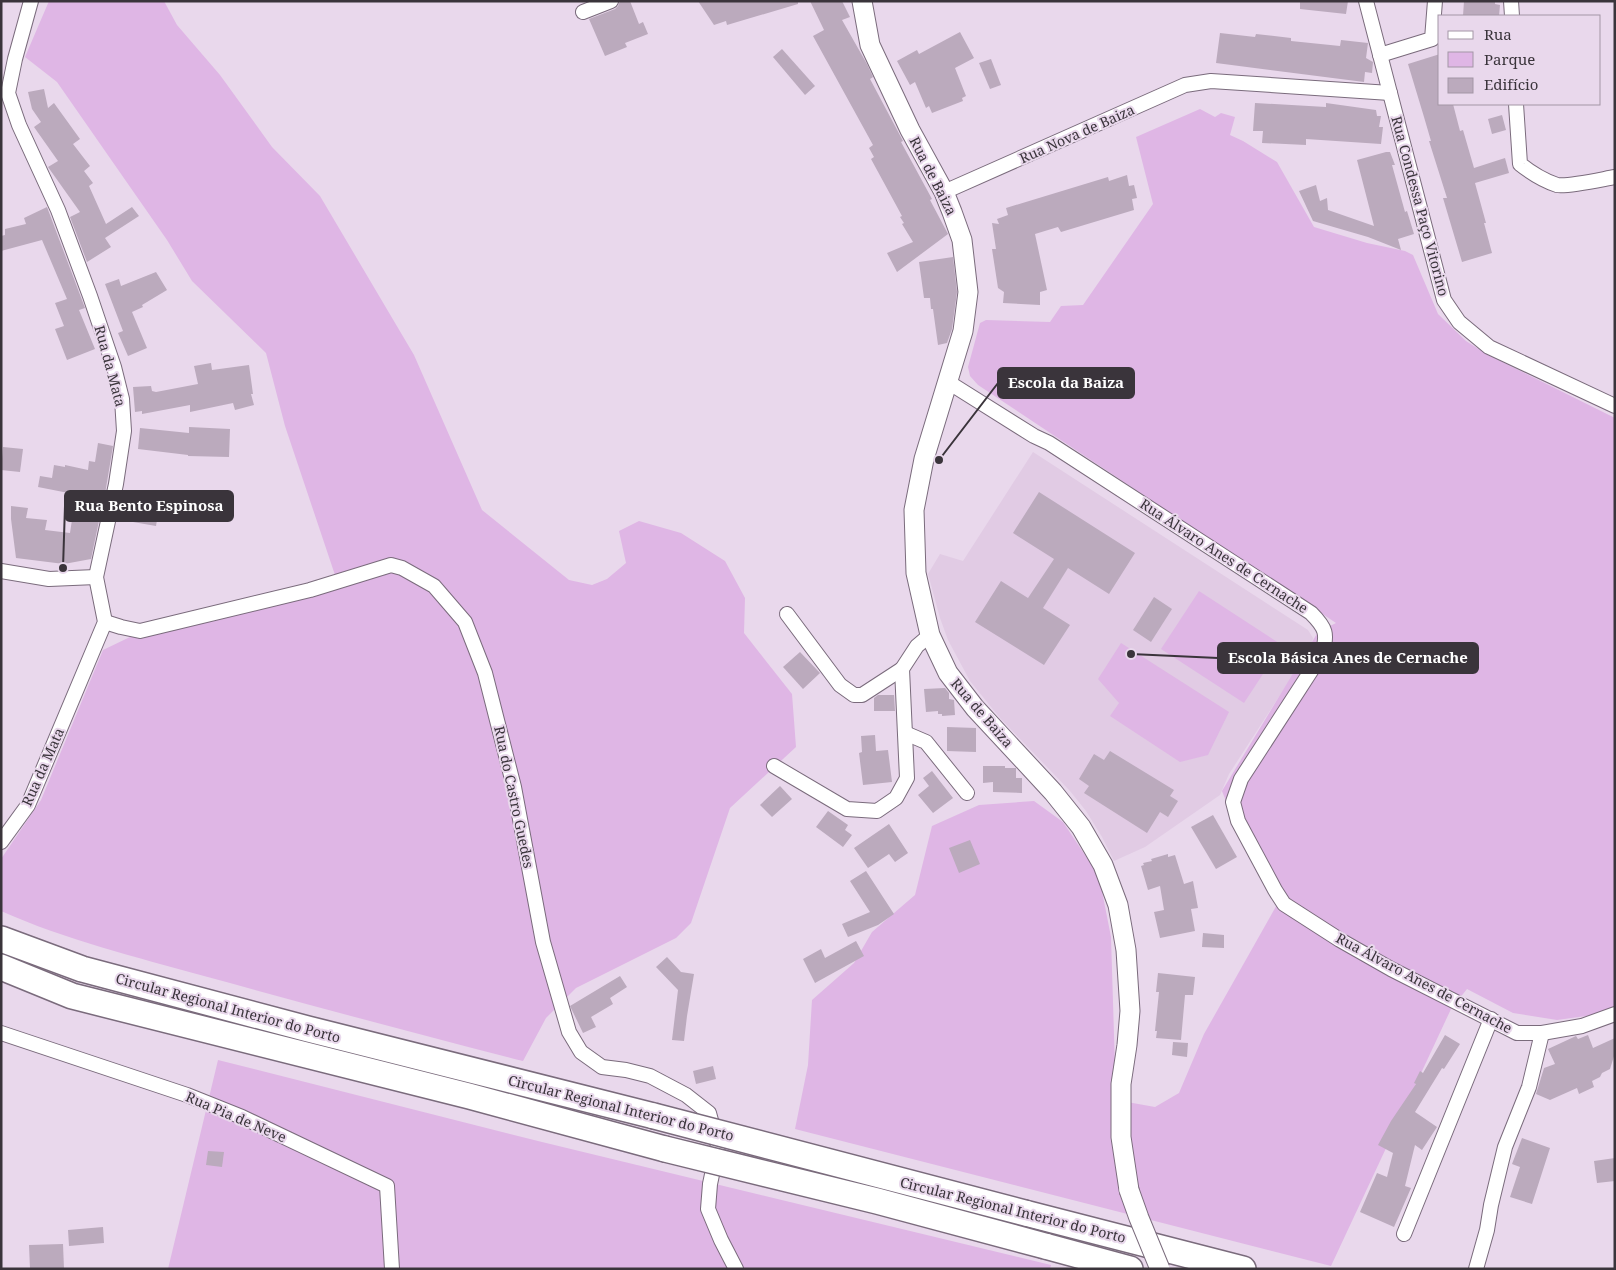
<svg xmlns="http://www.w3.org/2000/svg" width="1616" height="1270" viewBox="0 0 1616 1270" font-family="'Noto Serif',serif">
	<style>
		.built { fill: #e1cbe4 }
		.green { fill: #dfb6e5 }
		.building { fill: #bbaabd }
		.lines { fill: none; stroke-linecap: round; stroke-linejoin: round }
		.street-casing { stroke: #7a6b7c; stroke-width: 16 }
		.secondary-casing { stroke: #7a6b7c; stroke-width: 21 }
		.highway-casing { stroke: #7a6b7c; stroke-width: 28 }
		.street { stroke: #fff; stroke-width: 14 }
		.secondary { stroke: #fff; stroke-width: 19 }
		.highway { stroke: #fff; stroke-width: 25 }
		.secondary-bridge-casing { stroke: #7a6b7c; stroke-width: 21; stroke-linecap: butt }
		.highway-bridge-casing { stroke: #7a6b7c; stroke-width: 28; stroke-linecap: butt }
		.secondary-bridge { stroke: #fff; stroke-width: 19 }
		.highway-bridge { stroke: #fff; stroke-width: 25 }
		.labels { text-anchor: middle; stroke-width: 4; stroke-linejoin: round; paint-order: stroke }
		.street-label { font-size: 14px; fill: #3a343b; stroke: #e9d8ec }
		.leader { fill: none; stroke: #3a343b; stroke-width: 2 }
		.callout-dot { fill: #3a343b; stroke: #e9d8ec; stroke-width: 2 }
		.callout { fill: #3a343b; stroke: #3a343b; stroke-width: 2 }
		.callout-label { font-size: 15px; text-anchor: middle; font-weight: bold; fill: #fff }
	</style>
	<rect width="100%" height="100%" fill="#e9d8ec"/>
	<polygon class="built" points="1033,452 1308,630 1313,638 1311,647 1229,774 1220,795 1145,847 1114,861 1102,837 1086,811 1070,791 1000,718 970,681 948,640 940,618 928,574 940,554 963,561"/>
	<g class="green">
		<path d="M49,1H164L177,25L220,75L272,147L320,196L414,355L482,510L569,580L592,585L607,579L626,563L619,531L639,521L681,533L725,561L745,598L744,633L792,694L796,747L730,808L691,923L676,938L576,988L546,1018L523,1061C416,1034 310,1005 204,976C136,957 66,940 1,911V859L41,800L103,650L130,637L321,593L336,578L285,426L266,353L192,281L167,240L57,82L25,57Z"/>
		<polygon points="1200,109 1215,117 1221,113 1235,117 1230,135 1243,141 1277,162 1314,227 1367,243 1405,251 1413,255 1438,314 1466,341 1488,355 1615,418 1615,1012 1557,1020 1513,1013 1467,989 1451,1009 1331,1266 795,1129 808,1065 812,1000 854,963 872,932 915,895 932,826 979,805 1034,801 1063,822 1099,876 1111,937 1116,1100 1155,1107 1179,1093 1204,1034 1279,901 1228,806 1222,791 1318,632 1336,623 978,385 970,376 968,367 980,323 986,320 1050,322 1061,306 1083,305 1153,204 1136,137"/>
		<polygon points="1199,591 1282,645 1244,703 1161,649"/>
		<polygon points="1121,643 1229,712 1208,755 1180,762 1110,716 1119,703 1098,679"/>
		<polygon points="218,1060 542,1142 1051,1265 1050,1269 168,1269"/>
	</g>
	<g class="building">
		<polygon points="620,1 630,1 639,24 643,22 648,34 625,43 627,47 605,56 589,19 615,9 618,6"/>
		<polygon points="698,1 798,1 798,4 727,25 726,21 714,25"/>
		<polygon points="810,1 842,1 850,17 842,20 867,64 873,77 870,79 903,141 901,142 932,199 930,200 948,234 897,272 887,253 913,242 902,224 904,223 900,217 902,216 871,159 874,157 869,148 873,145 813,36 824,30"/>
		<polygon points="1300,1 1348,1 1346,14 1300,9"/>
		<polygon points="1464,1 1495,1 1495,4 1500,5 1499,16 1463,16"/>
		<polygon points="960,32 974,58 955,68 966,96 962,98 963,101 932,113 929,106 926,108 915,82 910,85 897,61 917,50 919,54"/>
		<polygon points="1220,33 1255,37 1256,34 1291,38 1291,41 1340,46 1341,40 1368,43 1366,58 1373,62 1372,73 1365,72 1364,82 1216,63"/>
		<polygon points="782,49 815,86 805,95 773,57"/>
		<polygon points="1440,54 1440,104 1453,104 1460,131 1463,130 1474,168 1505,158 1509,173 1475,183 1486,223 1484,223 1492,253 1462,262 1443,198 1447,198 1429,141 1431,141 1424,117 1408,64"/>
		<polygon points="991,59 1001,85 990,89 979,63"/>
		<polygon points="44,89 48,108 54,103 80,139 73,144 90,166 84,171 93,183 89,186 106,224 132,207 139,216 105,238 111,247 87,262 70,217 80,212 48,167 58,161 34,127 41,122 32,109 28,92"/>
		<polygon points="1255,103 1326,107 1326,103 1376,110 1377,116 1381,116 1379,127 1383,127 1381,144 1306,139 1306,145 1262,143 1263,131 1253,131"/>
		<polygon points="1502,115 1506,130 1492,134 1488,119"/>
		<polygon points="1386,152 1390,152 1395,165 1392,165 1405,212 1407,211 1414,234 1398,239 1401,250 1368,237 1313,221 1299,191 1316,185 1320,201 1327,198 1328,210 1374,226 1357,160"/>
		<polygon points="1127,175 1129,186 1134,185 1137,198 1132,199 1134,210 1061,232 1058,227 1035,234 1047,290 1040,292 1040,305 1003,303 1004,292 998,288 992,249 996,249 992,223 999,224 997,219 1008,215 1006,208 1108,177 1109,181"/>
		<polygon points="47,207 85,308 79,310 95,349 67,360 55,329 64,326 55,303 67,299 42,240 1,251 1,236 5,235 5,229 26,224 24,218"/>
		<polygon points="953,257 957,292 952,329 947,343 938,345 933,309 931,309 930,298 924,298 919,262"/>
		<polygon points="156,272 167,290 142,305 143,307 132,312 147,348 128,356 118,333 123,331 105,284 119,279 121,286"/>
		<polygon points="211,363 212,370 249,365 253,394 251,394 254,405 235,410 233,403 190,412 190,405 142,414 142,411 135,412 133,387 151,386 152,391 156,392 198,384 194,366"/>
		<polygon points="189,427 230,429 229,457 188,456 188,455 138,449 140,428 189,433"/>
		<polygon points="98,443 113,446 104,500 38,487 40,476 52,478 54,465 65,467 65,465 88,470 89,461 95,462"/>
		<polygon points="3,447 23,449 20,472 1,470"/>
		<polygon points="139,492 161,496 156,526 133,522"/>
		<polygon points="1039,492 1135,553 1109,594 1068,568 1043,608 1070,625 1044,665 975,622 1001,581 1028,598 1054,559 1013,533"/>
		<polygon points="11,506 28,508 26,518 47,520 45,530 70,533 73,513 100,516 91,559 64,564 16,558 11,519"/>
		<polygon points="1154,597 1172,609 1151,642 1133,630"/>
		<polygon points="800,652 820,673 803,689 783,667"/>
		<polygon points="945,688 949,693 949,699 954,700 955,715 942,716 942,714 938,714 938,711 926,712 924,689"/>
		<polygon points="878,695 894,695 895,711 874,711 874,698"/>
		<polygon points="947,727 976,728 976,752 947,751"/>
		<polygon points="875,735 876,751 888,750 892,782 863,785 859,753 862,752 861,736"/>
		<polygon points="1110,751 1174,790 1170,796 1178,801 1168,817 1160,812 1147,833 1084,793 1089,786 1079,779 1094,754 1104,760"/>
		<polygon points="983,766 1005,766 1005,768 1016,768 1016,778 1022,778 1022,793 993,792 993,782 983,783"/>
		<polygon points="932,771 953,798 933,813 918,795 929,786 923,778"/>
		<polygon points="780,786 792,799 772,817 760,805"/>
		<polygon points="828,811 848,825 845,830 852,835 843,847 816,827"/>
		<polygon points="1213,815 1237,857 1216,869 1191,827"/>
		<polygon points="889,824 908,853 895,862 889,854 868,868 854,848"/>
		<polygon points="970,840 980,864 959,873 949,848"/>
		<polygon points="1168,854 1168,857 1175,855 1184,884 1193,881 1198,908 1191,909 1195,931 1160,938 1154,912 1164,910 1160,886 1148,890 1141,866 1144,865 1143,863 1152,861 1151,859"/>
		<polygon points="866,871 894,914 878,925 848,937 842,924 870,912 850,881"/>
		<polygon points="1203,933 1224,935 1224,948 1202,947"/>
		<polygon points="856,941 864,956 815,983 803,959 821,949 825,958"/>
		<polygon points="667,957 681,972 694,974 687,1016 684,1041 672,1040 678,990 656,967"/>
		<polygon points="1158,973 1195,977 1193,995 1185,995 1181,1040 1156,1038 1157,1031 1155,1031 1159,992 1156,992"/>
		<polygon points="620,976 627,987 610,998 613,1004 591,1017 596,1027 583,1033 570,1006"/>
		<polygon points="1445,1035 1460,1044 1444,1069 1442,1068 1415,1112 1437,1127 1422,1150 1415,1145 1405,1186 1411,1188 1394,1227 1360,1212 1377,1173 1387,1177 1393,1153 1378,1145 1391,1121 1416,1084 1414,1083 1420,1071 1423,1073"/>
		<polygon points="1588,1035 1593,1048 1615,1038 1615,1053 1610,1069 1602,1073 1600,1077 1592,1081 1594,1087 1579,1094 1577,1088 1550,1100 1536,1094 1544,1068 1555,1064 1548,1049 1576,1036 1578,1039"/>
		<polygon points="1173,1042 1188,1043 1187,1057 1172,1055"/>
		<polygon points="713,1066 716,1079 696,1084 693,1071"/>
		<polygon points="1522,1138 1550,1148 1532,1204 1510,1197 1520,1167 1512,1164"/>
		<polygon points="208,1151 224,1152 222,1167 206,1165"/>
		<polygon points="1615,1158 1615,1181 1597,1183 1594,1161"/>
		<polygon points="103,1227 104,1243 69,1246 68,1230"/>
		<polygon points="63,1244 64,1269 30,1269 29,1245"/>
	</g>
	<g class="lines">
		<defs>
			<g id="street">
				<polyline points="1366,1 1444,300 1459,322 1489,347 1615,406"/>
				<polyline points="1511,1 1512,16"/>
				<polyline points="583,12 611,1"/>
				<polyline points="1380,55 1432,39 1435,1"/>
				<path d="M1516,104L1520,164C1530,172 1545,181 1557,185C1568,187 1603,179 1615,177"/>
				<polyline points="944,192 1185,85 1211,81 1390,93"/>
				<path d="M948,382L1034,436L1049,443L1311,613C1326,628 1328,634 1322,654L1241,779L1233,802L1238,821L1275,890L1284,904L1340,940L1391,969L1517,1033H1542L1582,1026L1615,1014"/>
				<polyline points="1,571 49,579 96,577"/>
				<polyline points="787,614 840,685 854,695 862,695 902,669"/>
				<polyline points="105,622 121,627 140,631 310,590 391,565 402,568 434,586 465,622 485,673 514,787 543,942 569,1032 581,1052 602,1067 626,1070 650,1076 686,1095 709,1113 718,1146 710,1184 708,1209 721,1240 736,1269"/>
				<polyline points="905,733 926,742 967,793"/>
				<polyline points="774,766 847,809 877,811 896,798 907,778 902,669 917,646 930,635"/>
				<polyline points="1,842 28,805 105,622 96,577 116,484 124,431 122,399 114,367 90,296 58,210 19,125 8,93 15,59 31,1"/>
				<polyline points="1,1033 187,1095 242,1117 387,1186 392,1269"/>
				<polyline points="1404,1234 1491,1019"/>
				<polyline points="1476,1269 1487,1230 1491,1205 1505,1147 1529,1087 1542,1033"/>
			</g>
			<polyline id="secondary" points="862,1 870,45 910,130 944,192 952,212 962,240 968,292 963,331 924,459 914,510 916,573 930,635 948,673 975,708 1053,792 1081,827 1103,865 1118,905 1126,950 1130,1011 1127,1045 1121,1084 1121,1137 1129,1190"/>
			<g id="highway">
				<polyline points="1,939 82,969 308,1029 654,1116"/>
				<polyline points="1,967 72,996 469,1096 665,1149"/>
				<polyline points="1025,1213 1243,1269"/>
				<polyline points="1045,1246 1130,1269"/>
			</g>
		</defs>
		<use href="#street" class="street-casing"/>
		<use href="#secondary" class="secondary-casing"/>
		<use href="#highway" class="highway-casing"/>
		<use href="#street" class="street"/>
		<use href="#secondary" class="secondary"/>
		<use href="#highway" class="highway"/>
		<defs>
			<polyline id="secondary-bridge" points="1129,1190 1139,1218 1160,1269"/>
			<g id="highway-bridge">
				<polyline points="654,1116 1025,1213"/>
				<polyline points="665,1149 877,1201 1045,1246"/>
			</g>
		</defs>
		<use href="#secondary-bridge" class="secondary-bridge-casing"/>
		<use href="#highway-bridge" class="highway-bridge-casing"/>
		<use href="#secondary-bridge" class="secondary-bridge"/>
		<use href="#highway-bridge" class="highway-bridge"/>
	</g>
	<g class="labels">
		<g class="street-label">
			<text transform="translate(1077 134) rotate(-24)" y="5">Rua Nova de Baiza</text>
			<text transform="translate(933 176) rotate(63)" y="5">Rua de Baiza</text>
			<text transform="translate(1420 206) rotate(75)" y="5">Rua Condessa Paço Vitorino</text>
			<text transform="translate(110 366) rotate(75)" y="5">Rua da Mata</text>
			<text transform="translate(1224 556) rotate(33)" y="5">Rua Álvaro Anes de Cernache</text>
			<text transform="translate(982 713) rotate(49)" y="5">Rua de Baiza</text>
			<text transform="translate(43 767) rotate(-66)" y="5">Rua da Mata</text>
			<text transform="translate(514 797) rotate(78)" y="5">Rua do Castro Guedes</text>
			<text transform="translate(1424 983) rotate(28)" y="5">Rua Álvaro Anes de Cernache</text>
			<text transform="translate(228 1008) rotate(15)" y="5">Circular Regional Interior do Porto</text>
			<text transform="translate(621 1108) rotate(14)" y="5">Circular Regional Interior do Porto</text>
			<text transform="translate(236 1117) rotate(23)" y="5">Rua Pia de Neve</text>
			<text transform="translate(1013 1210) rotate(14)" y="5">Circular Regional Interior do Porto</text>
		</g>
	</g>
	<path class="leader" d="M939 460L998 383M63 568L65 506M1131 654L1218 658"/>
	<g class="callout-dot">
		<circle cx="939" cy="460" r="5"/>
		<circle cx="63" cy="568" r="5"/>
		<circle cx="1131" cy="654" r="5"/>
	</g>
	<g class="callout">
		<rect x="998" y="368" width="136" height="30" rx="5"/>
		<rect x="65" y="491" width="168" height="30" rx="5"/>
		<rect x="1218" y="643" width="260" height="30" rx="5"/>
	</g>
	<g class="callout-label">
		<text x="1066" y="388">Escola da Baiza</text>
		<text x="149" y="511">Rua Bento Espinosa</text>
		<text x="1348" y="663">Escola Básica Anes de Cernache</text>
	</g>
	<rect width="1616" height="1270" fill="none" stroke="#3a343b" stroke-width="5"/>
	<rect x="1438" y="15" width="162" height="90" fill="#e9d8ec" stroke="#a396a5"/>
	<rect x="1448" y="31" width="25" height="8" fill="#ffffff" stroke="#a396a5"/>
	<text x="1484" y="40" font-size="15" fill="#3a343b">Rua</text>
	<rect x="1448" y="52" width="25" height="15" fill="#dfb6e5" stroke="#a396a5"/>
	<text x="1484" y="65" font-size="15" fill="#3a343b">Parque</text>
	<rect x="1448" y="78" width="25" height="15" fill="#bbaabd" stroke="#a396a5"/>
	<text x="1484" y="90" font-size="15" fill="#3a343b">Edifício</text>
</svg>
